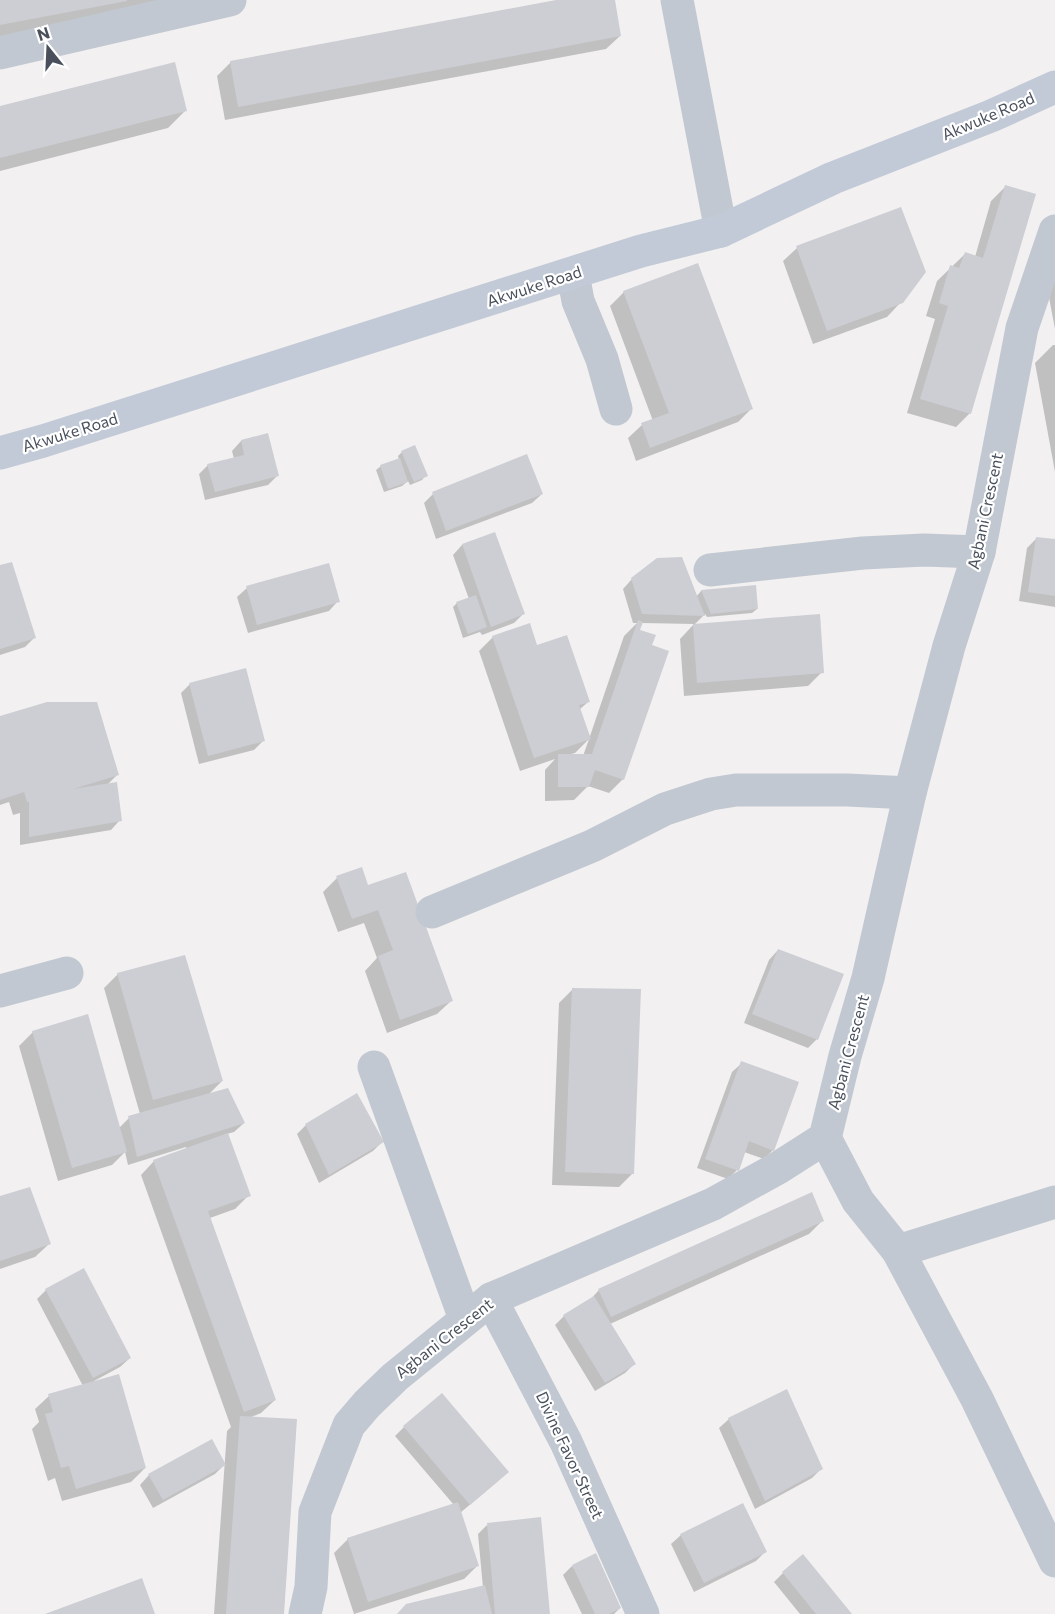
<svg xmlns="http://www.w3.org/2000/svg" width="1055" height="1614" viewBox="0 0 1055 1614" font-family="Commissioner,sans-serif">
	<style>
		.shadow { fill: #0003; fill-rule: evenodd }
		.building { fill: #cdced4 }
		.lines { fill: none; stroke-linecap: round; stroke-linejoin: round }
		.street { stroke: #c1c8d1; stroke-width: 33 }
		.secondary { stroke: #c3cad7; stroke-width: 33 }
		.labels { text-anchor: middle; stroke-width: 4.5; stroke-linejoin: round; paint-order: stroke }
		.street-label { font-size: 16px; fill: #49505c; stroke: #fff }
	</style>
	<rect width="100%" height="100%" fill="#f2f0f0"/>
	<g class="shadow">
		<polygon points="0,0 197,0 0,39"/>
		<polygon points="565,0 613,0 620,36 606,49 225,120 217,76 231,62"/>
		<polygon points="0,108 185,111 168,128 0,171"/>
		<polygon points="1005,187 970,413 956,427 907,413 935,319 926,316 937,281 965,254 975,257 991,201"/>
		<polygon points="900,209 901,302 887,317 813,344 783,261 797,248"/>
		<polygon points="1055,280 1055,329 1047,287"/>
		<polygon points="624,292 751,409 738,422 636,461 628,438 642,425 653,421 610,306"/>
		<polygon points="1053,345 1055,345 1055,472 1035,363"/>
		<polygon points="241,441 277,476 268,485 205,500 199,474 208,465 234,459 232,451"/>
		<polygon points="402,452 426,475 422,480 410,485 408,481 402,486 384,492 376,470 381,466 399,460 398,456"/>
		<polygon points="433,494 542,494 532,503 436,539 424,503"/>
		<polygon points="494,534 523,614 514,623 482,635 480,632 463,638 453,607 457,603 469,599 453,555 462,545"/>
		<polygon points="1037,538 1055,541 1055,607 1019,601 1027,548"/>
		<polygon points="0,567 34,638 25,647 0,655"/>
		<path d="M632,579L696,597L701,591L754,587L757,609L752,613L707,617L705,614L694,625L822,672L808,686L684,696L680,639L694,624L641,623L638,631L650,646L623,779L609,793L588,786L574,800L545,801V770L555,759L520,771L479,651L493,637L536,647L588,702L579,710L589,739L624,636L637,623H633L623,589ZM589,739L583,756L568,755L575,753Z"/>
		<polygon points="247,588 338,601 329,611 248,633 237,597"/>
		<polygon points="190,684 263,741 254,750 199,764 181,693"/>
		<polygon points="0,719 118,774 107,785 120,820 111,830 20,845 20,813 13,815 9,802 0,805"/>
		<polygon points="337,878 368,887 451,1001 437,1014 387,1033 365,971 377,958 364,923 338,932 323,892"/>
		<polygon points="778,950 817,1039 808,1048 744,1023 769,960"/>
		<polygon points="118,974 222,1081 208,1095 244,1123 234,1132 227,1134 249,1195 235,1209 210,1218 275,1400 261,1413 249,1418 283,1614 214,1614 227,1431 231,1427 141,1175 154,1161 187,1150 186,1147 128,1165 125,1152 112,1165 58,1181 19,1046 33,1032 119,1128 129,1118 140,1114 104,988"/>
		<polygon points="573,989 633,1173 619,1187 552,1185 559,1003"/>
		<polygon points="742,1063 773,1150 764,1159 744,1152 737,1170 728,1179 697,1168 732,1072"/>
		<polygon points="306,1125 382,1142 373,1151 319,1183 297,1134"/>
		<polygon points="0,1197 49,1244 35,1257 0,1269"/>
		<polygon points="823,1220 809,1234 610,1324 634,1364 625,1373 595,1391 555,1325 564,1316 588,1302 599,1290"/>
		<polygon points="46,1290 130,1358 120,1367 94,1381 145,1468 131,1482 62,1501 55,1478 48,1481 32,1429 39,1422 35,1409 49,1396 83,1386 37,1299"/>
		<polygon points="729,1419 821,1469 812,1478 755,1509 719,1428"/>
		<polygon points="404,1427 498,1481 460,1513 477,1566 464,1579 354,1614 334,1553 348,1539 454,1505 395,1436"/>
		<polygon points="224,1465 215,1474 153,1508 140,1485 149,1475"/>
		<polygon points="487,1525 549,1614 397,1614 483,1588 478,1534"/>
		<polygon points="681,1535 765,1552 756,1561 694,1592 671,1544"/>
		<polygon points="572,1566 620,1608 614,1614 582,1614 563,1575"/>
		<polygon points="783,1573 850,1614 800,1614 774,1582"/>
	</g>
	<g class="building">
		<polygon points="0,0 127,0 127,1 0,25"/>
		<polygon points="556,0 615,0 621,36 238,107 230,61"/>
		<polygon points="175,62 187,111 0,158 0,106"/>
		<polygon points="1005,185 1036,194 971,414 920,399 948,306 939,303 950,265 959,268 965,252 983,258"/>
		<polygon points="901,207 926,272 903,303 827,331 796,246"/>
		<polygon points="698,263 753,409 650,448 641,423 669,413 623,291"/>
		<polygon points="268,433 279,476 215,492 207,464 244,455 241,440"/>
		<polygon points="415,445 428,476 414,482 401,451"/>
		<polygon points="527,454 543,494 446,531 432,492"/>
		<polygon points="400,458 408,482 388,489 380,465"/>
		<polygon points="495,532 525,614 491,627 462,544"/>
		<polygon points="1036,537 1055,539 1055,596 1028,592"/>
		<polygon points="682,557 705,616 642,614 631,578 657,558"/>
		<polygon points="12,562 36,638 0,649 0,565"/>
		<polygon points="329,563 340,602 257,625 246,586"/>
		<polygon points="756,585 758,609 711,614 701,590"/>
		<polygon points="476,595 487,627 468,634 456,602"/>
		<polygon points="820,614 824,673 697,683 693,624"/>
		<polygon points="638,620 643,622 640,630 656,635 652,645 669,651 624,780 595,770 589,787 558,787 558,754 592,754"/>
		<polygon points="530,623 537,645 567,635 590,702 579,705 591,739 534,758 492,636"/>
		<polygon points="246,668 265,741 208,756 189,683"/>
		<polygon points="47,702 97,702 119,775 73,789 117,782 122,821 29,837 29,802 27,802 24,792 0,800 0,716"/>
		<polygon points="362,867 368,885 406,872 453,1001 400,1020 378,956 393,950 378,910 352,919 336,876"/>
		<polygon points="778,949 844,974 818,1040 752,1014"/>
		<polygon points="185,955 223,1081 153,1100 117,973"/>
		<polygon points="572,988 641,989 634,1174 565,1172"/>
		<polygon points="88,1014 127,1152 72,1168 32,1031"/>
		<polygon points="741,1061 799,1082 774,1151 749,1141 739,1171 705,1159"/>
		<polygon points="228,1088 245,1123 137,1157 128,1116"/>
		<polygon points="357,1093 384,1142 329,1175 305,1124"/>
		<polygon points="228,1133 251,1196 208,1211 276,1400 244,1412 153,1160"/>
		<polygon points="30,1187 51,1244 0,1261 0,1196"/>
		<polygon points="812,1192 824,1221 611,1317 598,1289"/>
		<polygon points="84,1268 131,1358 93,1378 45,1289"/>
		<polygon points="594,1296 636,1364 605,1383 563,1315"/>
		<polygon points="119,1374 146,1468 76,1489 69,1466 61,1468 45,1414 53,1412 48,1394"/>
		<polygon points="787,1389 823,1469 765,1501 728,1418"/>
		<polygon points="442,1393 509,1472 470,1505 403,1426"/>
		<polygon points="240,1416 297,1419 284,1614 226,1614"/>
		<polygon points="212,1439 226,1465 163,1500 148,1474"/>
		<polygon points="458,1502 479,1566 368,1602 347,1538"/>
		<polygon points="743,1503 767,1552 704,1583 680,1534"/>
		<polygon points="541,1517 550,1614 495,1614 487,1523"/>
		<polygon points="596,1553 621,1608 609,1614 595,1614 572,1565"/>
		<polygon points="803,1554 852,1614 816,1614 782,1572"/>
		<polygon points="142,1578 155,1614 45,1614"/>
		<polygon points="485,1585 492,1614 397,1614 406,1604"/>
	</g>
	<g class="lines">
		<g class="street">
			<polyline points="677,0 721,231"/>
			<polyline points="0,53 230,0"/>
			<polyline points="573,274 578,301 602,359 616,409"/>
			<polyline points="710,570 863,553 924,550 979,552"/>
			<polyline points="432,912 592,846 665,809 711,794 736,790 847,790 910,793"/>
			<polyline points="0,991 67,973"/>
			<polyline points="374,1067 465,1319"/>
			<polyline points="825,1138 858,1201 898,1251 977,1399 1055,1561"/>
			<polyline points="898,1251 1055,1202"/>
			<polyline points="491,1299 566,1442 643,1614"/>
			<polyline points="305,1614 311,1587 315,1512 349,1425 367,1404 395,1377 491,1299 713,1204 778,1168 825,1138 845,1056 868,978 910,793 949,646 979,552 1022,328 1055,231"/>
		</g>
		<polyline class="secondary" points="0,453 43,441 641,251 721,231 833,178 991,116 1055,87"/>
	</g>
	<g class="labels">
		<g class="street-label">
			<text transform="translate(988 116) rotate(-23)" y="6">Akwuke Road</text>
			<text transform="translate(534 286) rotate(-18)" y="6">Akwuke Road</text>
			<text transform="translate(70 432) rotate(-17)" y="6">Akwuke Road</text>
			<text transform="translate(985 511) rotate(-78)" y="6">Agbani Crescent</text>
			<text transform="translate(848 1052) rotate(-75)" y="6">Agbani Crescent</text>
			<text transform="translate(444 1338) rotate(-38)" y="6">Agbani Crescent</text>
			<text transform="translate(570 1455) rotate(65)" y="6">Divine Favor Street</text>
		</g>
	</g>
	<g transform="translate(48 48) rotate(342)" stroke="#ffffff" stroke-width="4.5" paint-order="stroke">
	<path d="M0-4.5L10 22L0 15L-10 22Z" fill="#49505c"/>
	<text y="-9" font-size="16" font-weight="bold" text-anchor="middle" fill="#49505c">N</text>
	</g>
</svg>
